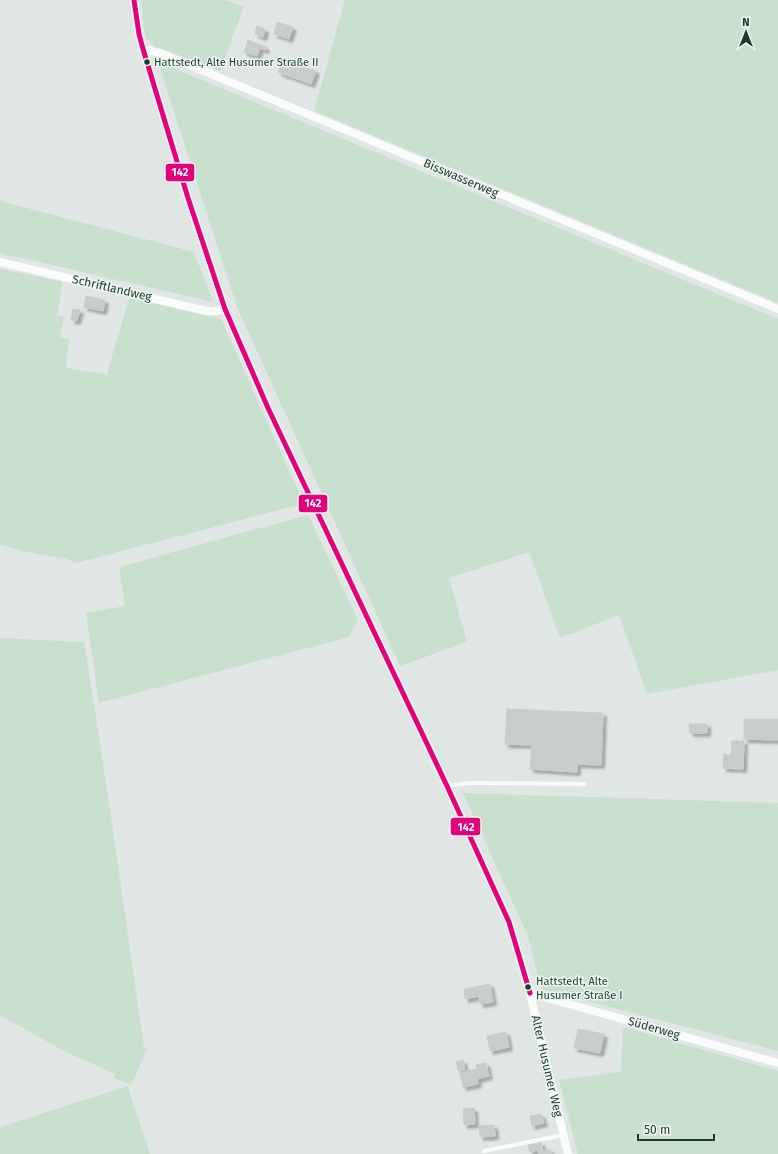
<svg xmlns="http://www.w3.org/2000/svg" width="778" height="1154" viewBox="0 0 778 1154" font-family="'Fira Sans',sans-serif">
	<style>
		.green { fill: #c8e0ce }
		.building { fill: #c7cdca; stroke: #c9cfcc; filter: url(#shadow) }
		.lines { fill: none; stroke-linecap: round; stroke-linejoin: round }
		.lane { stroke: #fafbfb; stroke-width: 4 }
		.street { stroke: #fafbfb; stroke-width: 8 }
		.bus-1-casing { stroke: #edf6f1; stroke-width: 8 }
		.bus-1 { stroke: #e5007d; stroke-width: 5 }
		.bus-dot { fill: #1e3930; stroke: #edf6f1; stroke-width: 1.5 }
		.labels { text-anchor: middle; stroke-width: 3; stroke-linejoin: round; paint-order: stroke }
		.bus-label { font-size: 11px; fill: #1e3930; stroke: #edf6f1; text-anchor: start }
		.street-label { font-size: 12px; fill: #1e3930; stroke: #edf6f1 }
		.line-badge { stroke: #edf6f1; stroke-width: 1.5 }
		.badge-label { font-size: 11px; text-anchor: middle; font-weight: bold; fill: #fff }
	</style>
	<defs>
		<filter id="shadow"><feDropShadow dx="3.5" dy="3.5" stdDeviation="1" flood-color="#0004"/></filter>
	</defs>
	<rect width="100%" height="100%" fill="#e0e6e3"/>
	<g class="green">
		<polygon points="141,0 224,0 244,6 220,71 156,47 152,44 145,36"/>
		<polygon points="345,0 778,0 778,303 314,111"/>
		<polygon points="158,62 778,319 778,670 647,694 619,615 560,638 529,552 449,578 467,642 400,666 237,307"/>
		<polygon points="0,201 194,252 213,302 0,253"/>
		<polygon points="0,269 63,282 57,315 64,316 60,337 69,339 66,368 107,374 129,298 221,319 303,502 302,504 76,563 67,559 37,554 0,545"/>
		<polygon points="308,515 358,620 349,637 99,703 86,613 125,606 119,567"/>
		<path d="M0,638L84,642C106,777 125,913 144,1048L147,1049L131,1085L114,1078L115,1074L62,1050L0,1015Z"/>
		<polygon points="463,793 778,803 778,1051 541,989 528,936"/>
		<polygon points="623,1027 778,1071 778,1154 578,1154 559,1080 621,1072"/>
		<polygon points="128,1086 131,1097 150,1154 0,1154 0,1127"/>
	</g>
	<g class="building">
		<polygon points="277,22 293,27 289,39 274,34"/>
		<polygon points="257,26 265,29 263,37 255,34"/>
		<polygon points="248,40 266,47 265,50 260,48 257,56 244,52"/>
		<polygon points="283,59 316,71 311,84 278,72"/>
		<polygon points="86,296 105,300 103,311 84,307"/>
		<polygon points="73,309 80,310 77,321 71,320"/>
		<polygon points="507,709 603,713 601,765 577,764 577,772 530,769 532,745 505,744"/>
		<polygon points="744,719 778,719 778,740 744,739"/>
		<polygon points="689,724 707,724 707,733 690,733"/>
		<polygon points="732,741 744,741 743,769 723,768 724,754 731,755"/>
		<polygon points="490,984 493,1002 480,1004 479,996 465,999 464,989"/>
		<polygon points="578,1029 604,1034 600,1053 574,1048"/>
		<polygon points="506,1032 509,1047 490,1051 487,1036"/>
		<polygon points="463,1060 465,1070 458,1071 456,1062"/>
		<polygon points="486,1063 489,1076 477,1079 478,1084 463,1087 460,1073 477,1069 476,1065"/>
		<polygon points="474,1108 475,1124 464,1125 463,1109"/>
		<polygon points="541,1114 544,1123 532,1126 530,1116"/>
		<polygon points="494,1125 495,1136 480,1137 479,1126"/>
		<polygon points="541,1142 543,1151 550,1149 551,1154 539,1154 538,1150 530,1152 528,1145"/>
	</g>
	<g class="lines">
		<g class="lane">
			<polyline points="447,786 469,783 478,783 584,784"/>
			<polyline points="484,1151 563,1135"/>
		</g>
		<g class="street">
			<polyline points="134,0 139,34 143,49 188,198 225,309 268,408 447,786 509,922 530,993 568,1154"/>
			<polyline points="143,49 160,53 778,309"/>
			<polyline points="0,262 206,311 217,311 225,309"/>
			<polyline points="530,993 778,1063"/>
		</g>
		<defs>
			<polyline id="bus-1" points="134,0 139,34 143,49 188,198 225,309 268,408 447,786 509,922 530,993"/>
		</defs>
		<use href="#bus-1" class="bus-1-casing"/>
		<use href="#bus-1" class="bus-1"/>
	</g>
	<g class="bus-dot">
		<circle cx="147" cy="62" r="3.5"/>
		<circle cx="528" cy="987" r="3.5"/>
	</g>
	<g class="labels">
		<g class="bus-label">
			<text x="154" y="66">Hattstedt, Alte Husumer Straße II</text>
			<text x="536" y="985">Hattstedt, Alte<tspan x="536" dy="14">Husumer Straße I</tspan></text>
		</g>
		<g class="street-label">
			<text transform="translate(461 178) rotate(23)" y="4">Bisswasserweg</text>
			<text transform="translate(112 288) rotate(13)" y="4">Schriftlandweg</text>
			<text transform="translate(654 1028) rotate(16)" y="4">Süderweg</text>
			<text transform="translate(547 1066) rotate(77)" y="4">Alter Husumer Weg</text>
		</g>
	</g>
	<g class="line-badge">
		<rect x="165" y="163" width="30" height="19" rx="4" fill="#e5007d"/>
		<rect x="298" y="494" width="30" height="19" rx="4" fill="#e5007d"/>
		<rect x="450" y="817" width="31" height="19" rx="4" fill="#e5007d"/>
	</g>
	<g class="badge-label">
		<text x="180" y="176">142</text>
		<text x="313" y="507">142</text>
		<text x="466" y="831">142</text>
	</g>
	<g transform="translate(746 32)" stroke="#edf6f1" stroke-width="3" paint-order="stroke">
	<path d="M0-3L7 15L0 10L-7 15Z" fill="#1e3930"/>
	<text y="-6" font-size="11" font-weight="bold" text-anchor="middle" fill="#1e3930">N</text>
	</g>
	<path d="M638 1134v6h76v-6" fill="none" stroke="#1e3930" stroke-width="2"/>
	<text x="644" y="1134" font-size="12" fill="#1e3930" stroke="#edf6f1" stroke-width="3" paint-order="stroke">50 m</text>
</svg>
